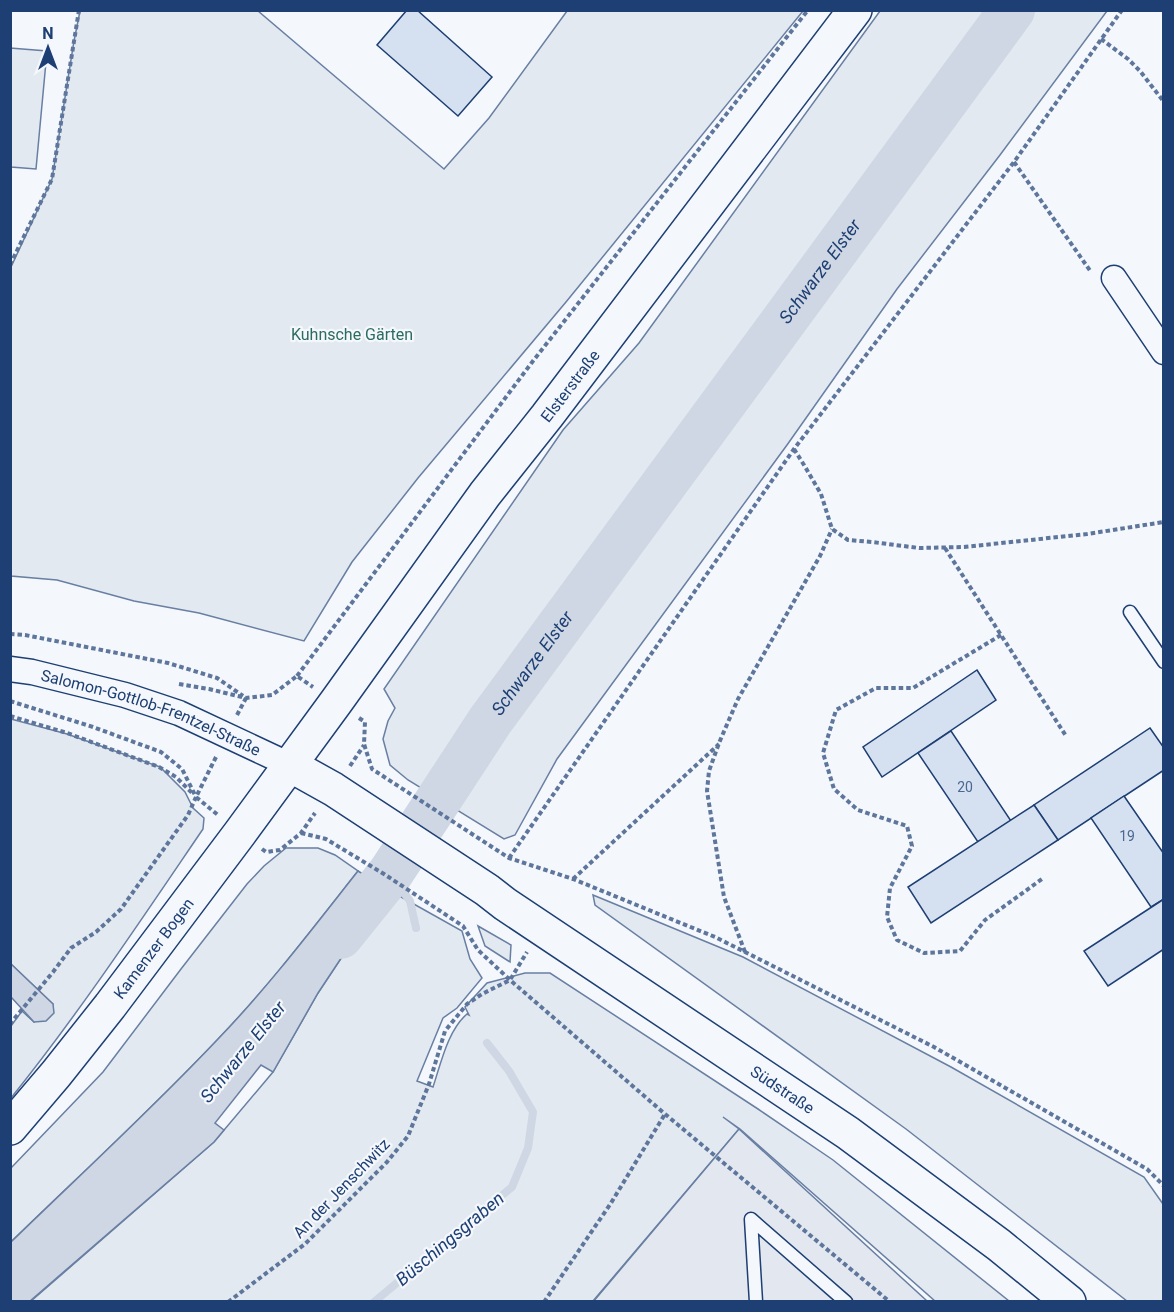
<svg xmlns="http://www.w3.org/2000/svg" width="1174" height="1312" viewBox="0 0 1174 1312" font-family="Roboto,sans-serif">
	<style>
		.green { fill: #e3e9f0; stroke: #687fa3; stroke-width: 1.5 }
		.parking { fill: #e3e8f0; stroke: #687fa3; stroke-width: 1.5 }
		.water { fill: #cfd7e4; stroke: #687fa3; stroke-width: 1.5 }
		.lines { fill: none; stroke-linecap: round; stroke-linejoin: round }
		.stream { stroke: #cfd7e4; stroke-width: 8 }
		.river { stroke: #cfd7e4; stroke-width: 46 }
		.building { fill: #d5e0f0; stroke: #1d3f73; stroke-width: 1.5 }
		.lane-casing { stroke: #1d3f73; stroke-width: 15 }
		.street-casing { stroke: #1d3f73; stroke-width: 27 }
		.secondary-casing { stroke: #1d3f73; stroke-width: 36 }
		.primary-casing { stroke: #1d3f73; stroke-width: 36 }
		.path { stroke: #5e769c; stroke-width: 4; stroke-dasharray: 4.5 3; stroke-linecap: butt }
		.lane { stroke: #f4f7fb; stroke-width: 12 }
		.street { stroke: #f4f7fb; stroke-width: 24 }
		.secondary { stroke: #f4f7fb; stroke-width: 33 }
		.primary { stroke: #f4f7fb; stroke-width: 33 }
		.labels { text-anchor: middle; stroke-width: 4.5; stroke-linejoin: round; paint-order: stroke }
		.number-label { font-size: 14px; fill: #4b6792 }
		.park-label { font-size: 16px; fill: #2c6c60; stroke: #f4f7fb }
		.street-label { font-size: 16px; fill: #1d3f73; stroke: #f4f7fb }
		.water-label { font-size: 18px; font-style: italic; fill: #1d3f73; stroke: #f4f7fb }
	</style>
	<rect width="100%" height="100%" fill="#f4f7fb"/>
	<g class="green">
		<polygon points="80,11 258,11 444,169 489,118 567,11 803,11 566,302 418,478 352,562 304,641 199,613 134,601 57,580 11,576 11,267 52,179 74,41"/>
		<polygon points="880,11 1107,11 1000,155 897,289 787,445 557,759 515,835 504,839 408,780 390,765 383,739 388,721 395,708 384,689 563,430 639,343"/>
		<polygon points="10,48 47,51 36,169 11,167"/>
		<path d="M11,719L67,734L160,767L185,792L193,808L204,818L203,829C141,920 80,1012 11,1098V1026L22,1011L34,1022L53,1004L11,964Z"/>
		<path d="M286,848H318L335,855L358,871C313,928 269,986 219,1038C152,1109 80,1175 11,1242V1168L103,1072L181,969L247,884L264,866Z"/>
		<path d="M387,889L462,931L470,959L482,978L457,1008L443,1018L417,1081L433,1087C441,1063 448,1030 467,1014L469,1015L465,1007L487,983L525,973H550L758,1109L833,1160L1009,1301H935L740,1129L723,1117L739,1129L593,1301L30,1302L214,1142L273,1072L318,993Z"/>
		<polygon points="593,895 743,957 951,1067 1144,1177 1163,1204 1163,1301 1127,1301 906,1129 595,905"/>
		<polygon points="478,926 511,945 510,962 485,946"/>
	</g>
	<polygon class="parking" points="739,1129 927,1301 593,1302"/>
	<g class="water">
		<path d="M358,871L387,889L318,993L273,1072L261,1065L215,1123L224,1130L214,1142L30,1301H11V1242C80,1175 152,1109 219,1038C269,986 313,928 358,871Z"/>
		<polygon points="11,964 53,1004 54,1013 46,1021 34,1022 11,997"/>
	</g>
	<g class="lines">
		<g class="stream">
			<polyline points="390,874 410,901 416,928"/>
			<polyline points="374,1302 512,1187 528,1148 533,1112 509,1071 487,1043"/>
		</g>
		<path class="river" id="s1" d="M340,936L390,874L490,721L1012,10"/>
	</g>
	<g class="building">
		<polygon points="407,10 417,10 492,77 458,116 377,45"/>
		<polygon points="977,670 996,700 882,777 863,747"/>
		<polygon points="1150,728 1164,748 1164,770 1058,840 1034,805"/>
		<polygon points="951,731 1011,821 978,842 918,753"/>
		<polygon points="1124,796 1164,854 1164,899 1151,907 1091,818"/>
		<polygon points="1034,805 1058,840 931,923 908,887"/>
		<polygon points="1164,899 1164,949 1108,986 1084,951"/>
	</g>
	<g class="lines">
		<defs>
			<g id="lane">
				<polyline points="1130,612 1164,662"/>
				<polyline points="756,1302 751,1219 846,1302"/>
			</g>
			<g id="street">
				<polyline points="1114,278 1164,352"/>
				<path id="s2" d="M10,669L32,672L125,695L179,713L290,765"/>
			</g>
			<g id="secondary">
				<path id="s3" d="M290,765L333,789L487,890L505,904L848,1133L999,1245L1069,1302"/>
			</g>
			<g id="primary">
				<path id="s4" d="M10,1128L56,1074L110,1006L240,833L336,702L485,494L547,416L855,10"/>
			</g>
		</defs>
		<use href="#lane" class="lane-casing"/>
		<use href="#street" class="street-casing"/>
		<use href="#secondary" class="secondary-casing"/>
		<use href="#primary" class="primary-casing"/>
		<g class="path">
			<polyline points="1101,39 1128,59 1140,71 1164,102"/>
			<polyline points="1014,162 1091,272"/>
			<polyline points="10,265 52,179 79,10"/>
			<polyline points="794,449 804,465 821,494 832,529 848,540 872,542 919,548 964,547 1087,534 1164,522"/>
			<polyline points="945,548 1066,736"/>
			<polyline points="10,634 25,635 168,663 217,678 243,696"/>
			<polyline points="1001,635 913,688 876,688 836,710 823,753 834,789 858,810 907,826 912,846 890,888 887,917 897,940 924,953 960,951 985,920 1042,879"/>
			<polyline points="297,676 533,361 808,10"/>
			<polyline points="179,684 209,689 246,698 272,695 297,676 313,687"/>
			<polyline points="10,701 93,727 161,752 182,769 196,797 188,815 121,909 96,932 71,948 53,972 10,1024"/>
			<polyline points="237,715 246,698"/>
			<polyline points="10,716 67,733 159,767 176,777 193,794"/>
			<polyline points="359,718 365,722 364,744 372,769 509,858 573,879 715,937 745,952 934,1047 1147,1169 1164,1186"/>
			<polyline points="216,757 196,797 218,815"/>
			<polyline points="350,766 364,745"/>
			<polyline points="301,833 326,839 384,874 463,926 478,950 510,980 665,1114 890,1302"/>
			<polyline points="262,849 266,852 280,850 301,833 315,813"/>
			<polyline points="509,858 794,449 1014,162 1122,10"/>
			<polyline points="573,879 719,744"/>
			<polyline points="745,952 724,897 707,791 709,771 719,743 738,699 820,556 832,529"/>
			<polyline points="228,1302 305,1244 387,1162 408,1136 429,1084 445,1031 467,1004 482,994 510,980 527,952"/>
			<polyline points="544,1302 611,1203 665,1114"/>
		</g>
		<use href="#lane" class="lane"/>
		<use href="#street" class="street"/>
		<use href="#secondary" class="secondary"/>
		<use href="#primary" class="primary"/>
	</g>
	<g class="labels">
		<g class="number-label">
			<text x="965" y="792">20</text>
			<text x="1127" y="841">19</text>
		</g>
		<g class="park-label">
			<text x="352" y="340">Kuhnsche Gärten</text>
		</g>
		<g class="street-label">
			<text dy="6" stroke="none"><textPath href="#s4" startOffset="930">Elsterstraße</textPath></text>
			<text dy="6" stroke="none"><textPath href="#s2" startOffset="148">Salomon-Gottlob-Frentzel-Straße</textPath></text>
			<text dy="6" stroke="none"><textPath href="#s4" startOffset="230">Kamenzer Bogen</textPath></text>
			<text dy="6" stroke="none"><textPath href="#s3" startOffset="590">Südstraße</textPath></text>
			<text transform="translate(341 1188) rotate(-46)" y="6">An der Jenschwitz</text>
		</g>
		<g class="water-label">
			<text dy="6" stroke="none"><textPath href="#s1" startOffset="820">Schwarze Elster</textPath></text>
			<text dy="6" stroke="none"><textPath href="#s1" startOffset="334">Schwarze Elster</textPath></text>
			<text transform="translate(243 1052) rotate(-51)" y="6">Schwarze Elster</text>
			<text transform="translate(450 1239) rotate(-40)" y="6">Büschingsgraben</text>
		</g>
	</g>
	<rect width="1174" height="1312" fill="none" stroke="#1d3f73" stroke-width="24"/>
	<g transform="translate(48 48)" stroke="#f4f7fb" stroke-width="4.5" paint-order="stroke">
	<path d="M0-4.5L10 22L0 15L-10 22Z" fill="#1d3f73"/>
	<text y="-9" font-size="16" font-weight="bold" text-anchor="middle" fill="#1d3f73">N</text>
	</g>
</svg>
